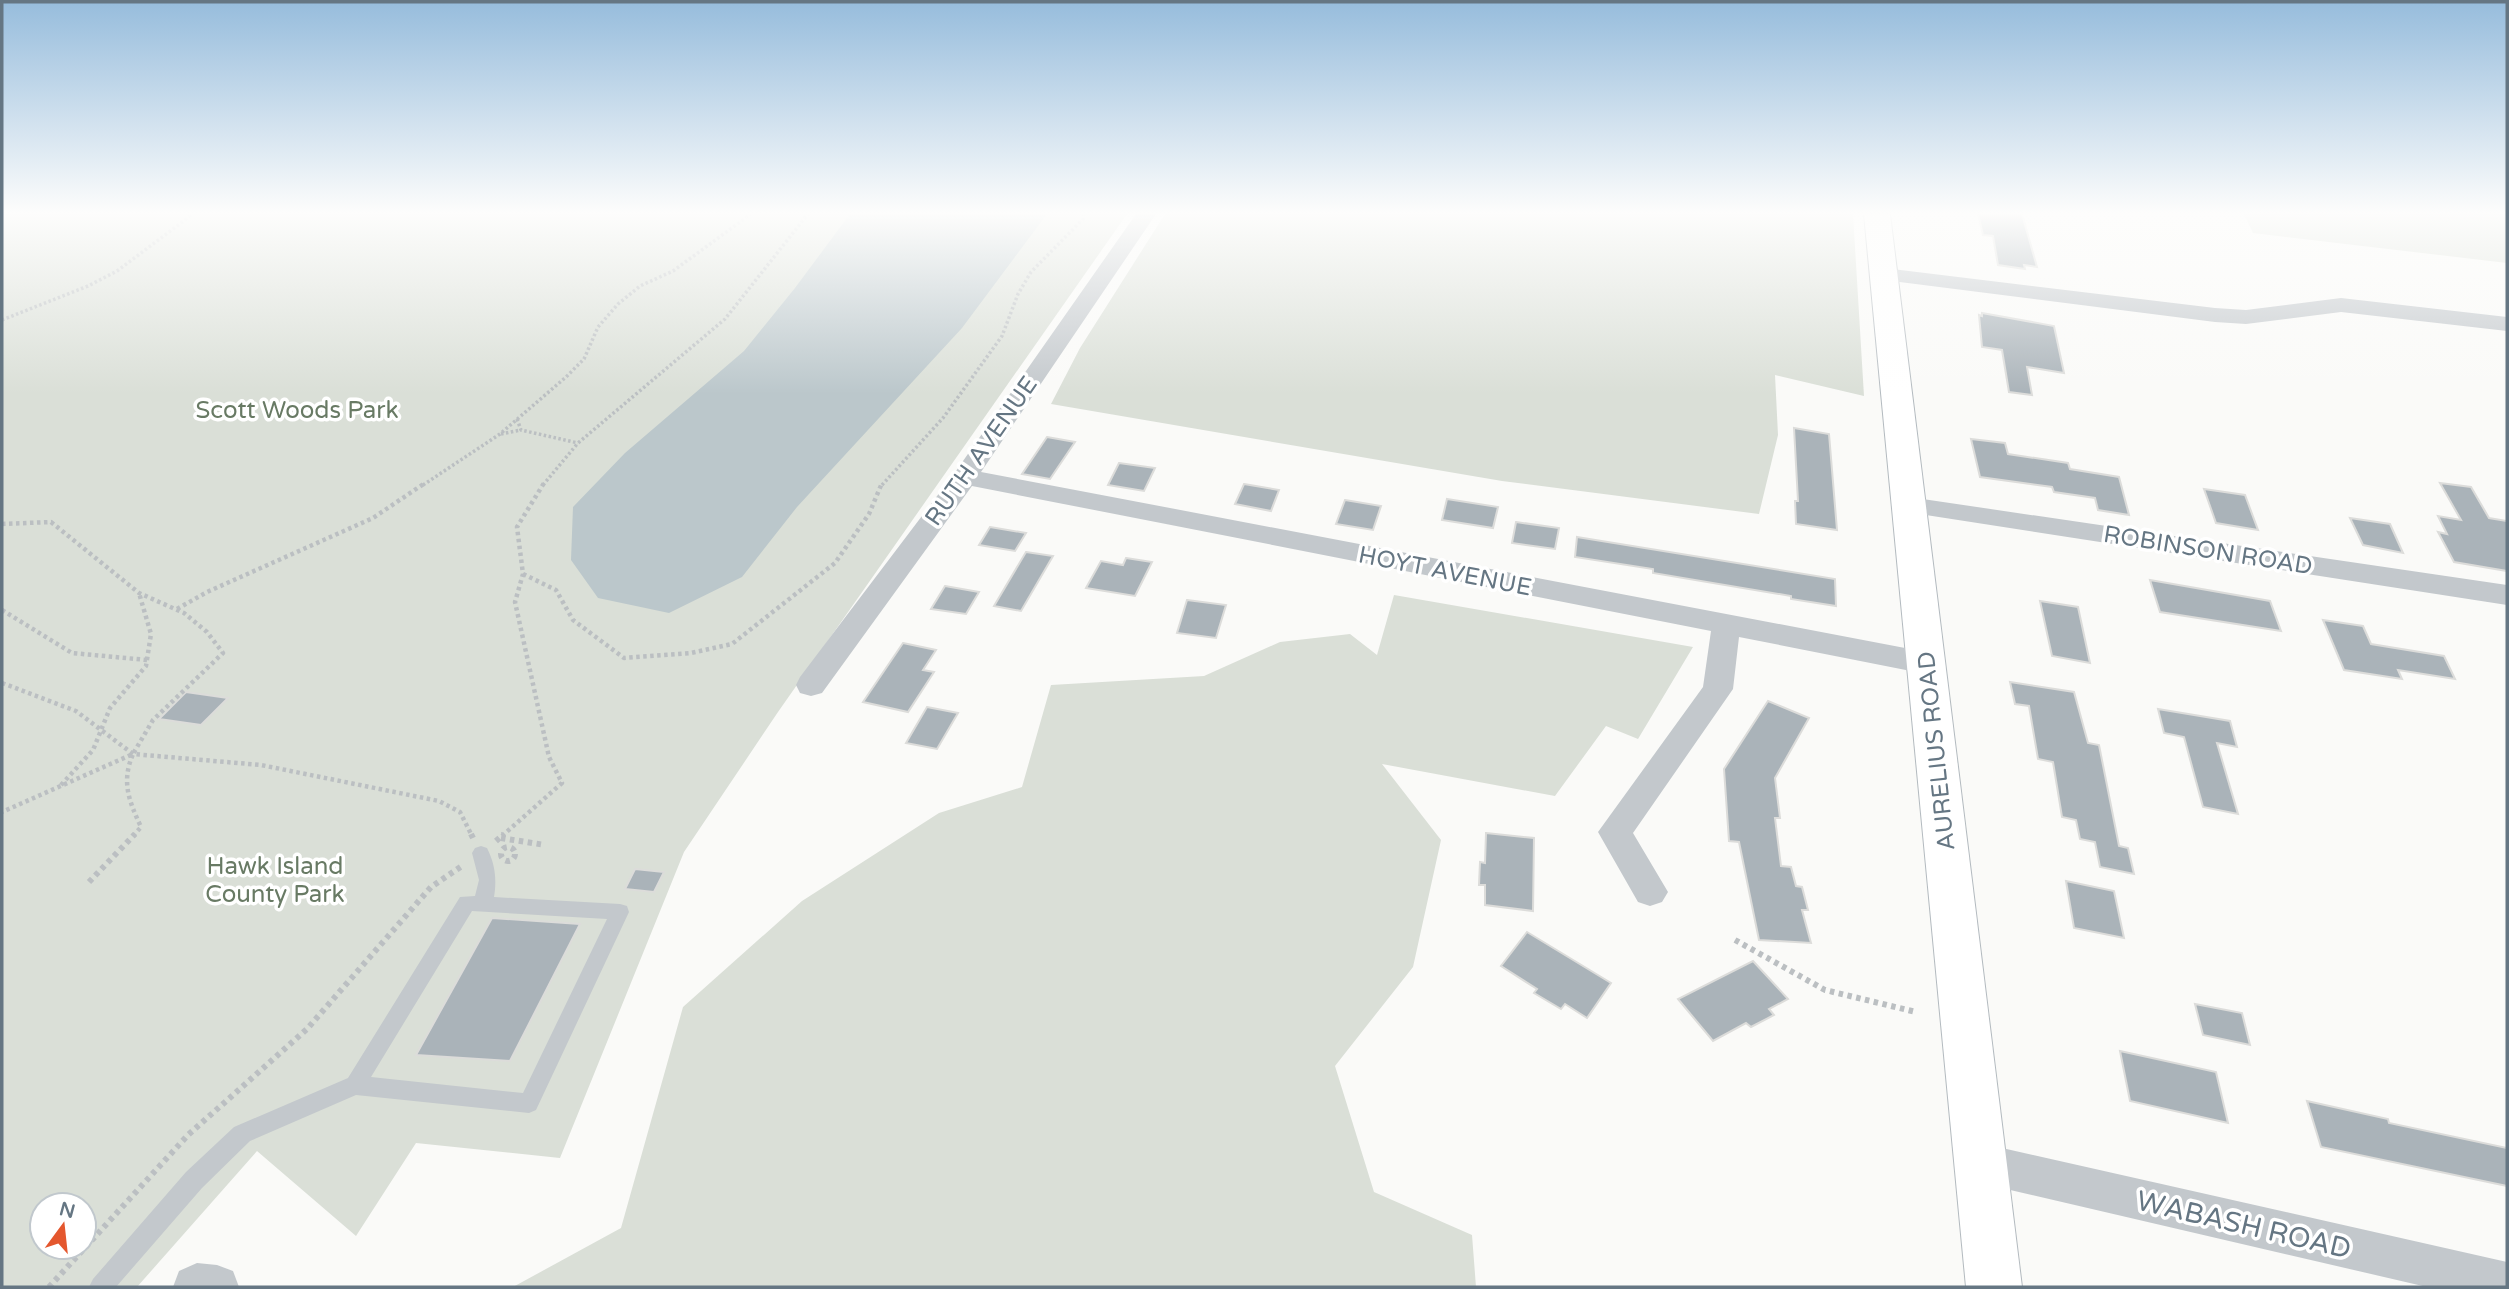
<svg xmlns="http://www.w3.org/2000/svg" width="2509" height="1289" viewBox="0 0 2509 1289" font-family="'Varela Round',sans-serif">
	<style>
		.green { fill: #dadfd7; fill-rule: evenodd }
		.water { fill: #bbc7cb }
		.building { fill: #aab3b9; stroke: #dcdcda; stroke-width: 2 }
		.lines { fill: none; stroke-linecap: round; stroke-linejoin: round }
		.secondary-casing { stroke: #b3babf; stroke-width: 2 }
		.path-far2 { stroke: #bbbfc2; stroke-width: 3.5; stroke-dasharray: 2.5 2.5; stroke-linecap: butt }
		.path-far1 { stroke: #bbbfc2; stroke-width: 4.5; stroke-dasharray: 3.5 3.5; stroke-linecap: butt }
		.path { stroke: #bbbfc2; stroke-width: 6; stroke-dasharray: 4.5 4.5; stroke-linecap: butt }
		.lane { fill: #c3c8cc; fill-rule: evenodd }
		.street { fill: #c3c8cc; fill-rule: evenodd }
		.secondary { fill: #fff; fill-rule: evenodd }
		.labels { text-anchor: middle; stroke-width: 7; stroke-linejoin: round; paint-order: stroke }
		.park-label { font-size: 24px; fill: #687a64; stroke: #fff }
		.street-label { font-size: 24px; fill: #657683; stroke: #fff }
		.near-street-label { font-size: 28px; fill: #657683; stroke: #fff }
	</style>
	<rect width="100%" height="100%" fill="#fafaf8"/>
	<g class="green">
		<path d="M2,214H1127L778,712L684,852L560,1158L416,1143L356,1236L257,1151L137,1287H2ZM42,1205H84V1247H42Z"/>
		<polygon points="1165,214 1853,214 1864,396 1775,375 1778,435 1759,514 1502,481 1051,404 1080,348"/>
		<polygon points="2244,214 2507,214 2507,263 2253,233"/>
		<polygon points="1394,595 1693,647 1638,739 1606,726 1555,796 1382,764 1441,840 1413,967 1335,1066 1374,1192 1472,1235 1476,1287 513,1287 621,1228 683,1007 802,901 939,813 1022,787 1051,685 1204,676 1280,642 1350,634 1377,655"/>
	</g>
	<polygon class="water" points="850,214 1047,214 962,328 797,507 742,577 669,613 598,598 571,560 573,507 625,453 744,351 795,288"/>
	<g class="building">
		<polygon points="1978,214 2022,214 2037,267 2024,265 2025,269 1998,265 1993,236 1983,235"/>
		<polygon points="1982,313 2054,326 2064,373 2027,367 2032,395 2009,392 2002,350 1982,347 1979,315 1982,316"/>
		<polygon points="1794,428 1829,434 1837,530 1796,524 1795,501 1798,501"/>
		<polygon points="1047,437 1075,442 1050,479 1022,474"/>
		<polygon points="1971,439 2005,443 2008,454 2068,463 2070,469 2119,477 2129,515 2098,510 2095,498 2054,492 2052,487 1980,477"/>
		<polygon points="1119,463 1155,468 1144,491 1108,485"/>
		<polygon points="2440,483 2471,487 2489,518 2507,521 2507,571 2454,562 2438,532 2447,534 2438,516 2461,520"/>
		<polygon points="1244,484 1279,490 1271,511 1235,504"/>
		<polygon points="2204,489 2245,495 2258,530 2216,523"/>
		<polygon points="1447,499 1498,507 1493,528 1442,520"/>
		<polygon points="1345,500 1381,506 1373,530 1336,524"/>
		<polygon points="2350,518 2390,524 2403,553 2363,545"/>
		<polygon points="1516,522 1559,528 1555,549 1512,543"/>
		<polygon points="990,527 1026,533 1015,551 979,545"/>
		<polygon points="1577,537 1835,579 1836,606 1791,599 1791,596 1653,573 1653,569 1575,557"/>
		<polygon points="1026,552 1053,556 1021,611 994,606"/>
		<polygon points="1126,558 1152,562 1135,596 1086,588 1101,561 1123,565"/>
		<polygon points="2150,580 2270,601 2281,631 2160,612"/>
		<polygon points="945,586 979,592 966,614 931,609"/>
		<polygon points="1187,600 1226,605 1216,638 1177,633"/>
		<polygon points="2040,601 2078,607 2090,663 2052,656"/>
		<polygon points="2323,620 2363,626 2371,644 2444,656 2455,679 2398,670 2402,679 2344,670"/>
		<polygon points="903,643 936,650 923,670 934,672 908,712 863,702"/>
		<polygon points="2010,682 2074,692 2088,743 2099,745 2119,846 2128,848 2134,874 2100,867 2095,842 2080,839 2076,820 2062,817 2053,762 2038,759 2029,706 2015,704"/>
		<polygon points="186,692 228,698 201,725 159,719"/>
		<polygon points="1768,701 1809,718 1775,778 1780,818 1775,818 1781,866 1791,867 1796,886 1802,887 1808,910 1802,910 1811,943 1759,940 1739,842 1729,841 1724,769"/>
		<polygon points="927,707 958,713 937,749 906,743"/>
		<polygon points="2158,709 2230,721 2237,747 2217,743 2238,814 2203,807 2184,737 2164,733"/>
		<polygon points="1486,833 1534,838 1533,911 1485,905 1485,885 1479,885 1480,862 1485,863"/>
		<polygon points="635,869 664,872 654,892 625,889"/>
		<polygon points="2066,881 2114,891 2124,938 2074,928"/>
		<polygon points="492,918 580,924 510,1061 416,1055"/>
		<polygon points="1527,932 1611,983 1587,1018 1565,1004 1561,1009 1534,993 1537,989 1501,966"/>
		<polygon points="1753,961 1788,999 1769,1009 1774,1015 1751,1027 1746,1023 1713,1041 1678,999"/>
		<polygon points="2195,1004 2242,1013 2250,1045 2203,1035"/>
		<polygon points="2120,1051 2216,1072 2228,1123 2130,1101"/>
		<polygon points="2307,1101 2388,1119 2389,1123 2507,1148 2507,1186 2321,1147"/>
	</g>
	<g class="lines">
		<defs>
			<polygon id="secondary" points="1864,214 1890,214 2022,1287 1966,1287"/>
		</defs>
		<use href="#secondary" class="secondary-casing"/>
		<g class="path-far2">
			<polyline points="2,320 88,286 117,271 193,214"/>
			<polyline points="517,419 521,430 578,443"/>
			<polyline points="501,434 521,430"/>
			<polyline points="423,485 500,434 566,377 584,359 598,327 618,304 640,286 673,271 751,214"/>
			<polyline points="543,485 578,443 725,319 808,214"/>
			<polyline points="882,485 943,418 1002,336 1018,294 1031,272 1083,219 1083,214"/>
		</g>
		<g class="path-far1">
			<polyline points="2,524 51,522 139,593 184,613 207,632 223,653 153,720 133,754 2,812"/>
			<polyline points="523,574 556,590 573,620 624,658 691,653 732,644 835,563 869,514 882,483"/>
			<polyline points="177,609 207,592 373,518 425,483"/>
			<polyline points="2,610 72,653 147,660"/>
			<polyline points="2,683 76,711 133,754 261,765 439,801 460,812 472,836"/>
			<polyline points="61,785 93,750 110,708 146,666 151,634 139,593"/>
			<path d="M133,836L141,827C129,801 121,782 133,754"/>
			<polyline points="502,836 562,783 549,757 515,602 523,574 517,527 544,483"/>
		</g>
		<g class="path">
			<polyline points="471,834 473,838"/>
			<polyline points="501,838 545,845"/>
			<polyline points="496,841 504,834"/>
			<circle cx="508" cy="854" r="7"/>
			<polyline points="89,882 135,834"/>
			<polyline points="1735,940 1825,990 1916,1012"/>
			<polyline points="49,1287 188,1135 307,1029 431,887 462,866"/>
		</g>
		<path class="lane" d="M481,846L487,848C495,864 497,879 494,897L620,904L627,906L629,912L536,1110L529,1113L356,1095L250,1141L202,1188L116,1287H89L93,1279L186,1172L234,1127L348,1078L460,897L475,896L479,880L472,853L475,848ZM472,911L607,919L523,1093L371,1077Z"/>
		<g class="street">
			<polygon points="1136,214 1156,214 981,472 1926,652 1937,655 1941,663 1937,671 1926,674 1739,637 1733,689 1633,833 1668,892 1662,902 1650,906 1638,902 1598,832 1703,687 1711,631 972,486 822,693 811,696 800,693 796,685 800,677 956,471"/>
			<polygon points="1884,268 2215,308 2246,310 2341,298 2507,317 2507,331 2341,312 2246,324 2215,322 1876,279 1873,274 1876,269"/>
			<polygon points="1909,497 2507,585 2507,605 1900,511 1896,505 1900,499"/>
			<polygon points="1980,1143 2507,1262 2507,1287 2427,1287 1980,1183 1965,1177 1959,1163 1965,1149"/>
			<polygon points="197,1263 217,1265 233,1271 239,1287 173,1287 179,1271"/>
		</g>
		<use href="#secondary" class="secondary"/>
	</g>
	<linearGradient id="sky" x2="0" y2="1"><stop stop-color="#96bcdc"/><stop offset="0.54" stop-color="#fdfdfc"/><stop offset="1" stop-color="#fdfdfc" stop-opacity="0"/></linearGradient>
	<rect width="2509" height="394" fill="url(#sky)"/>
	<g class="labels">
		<g class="park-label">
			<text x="297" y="418">Scott Woods Park</text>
			<text x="275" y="874">Hawk Island<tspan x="275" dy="28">County Park</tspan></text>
		</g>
		<g class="street-label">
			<text transform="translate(981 451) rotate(-55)" y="8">RUTH AVENUE</text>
			<text transform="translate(2208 550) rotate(9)" y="8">ROBINSON ROAD</text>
			<text transform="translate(1445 571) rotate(11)" y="8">HOYT AVENUE</text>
			<text transform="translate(1936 751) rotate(-96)" y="8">AURELIUS ROAD</text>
		</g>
		<g class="near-street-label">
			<text transform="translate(2244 1224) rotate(13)" y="10">WABASH ROAD</text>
		</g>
	</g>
	<rect width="2509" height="1289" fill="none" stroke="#657683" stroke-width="7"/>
	<g transform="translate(63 1226) rotate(15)"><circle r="33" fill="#ffffff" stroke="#c1c8cd" stroke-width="2"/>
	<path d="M0-5L12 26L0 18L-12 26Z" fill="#e4572e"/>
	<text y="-10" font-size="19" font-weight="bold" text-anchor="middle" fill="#657683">N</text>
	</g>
</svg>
